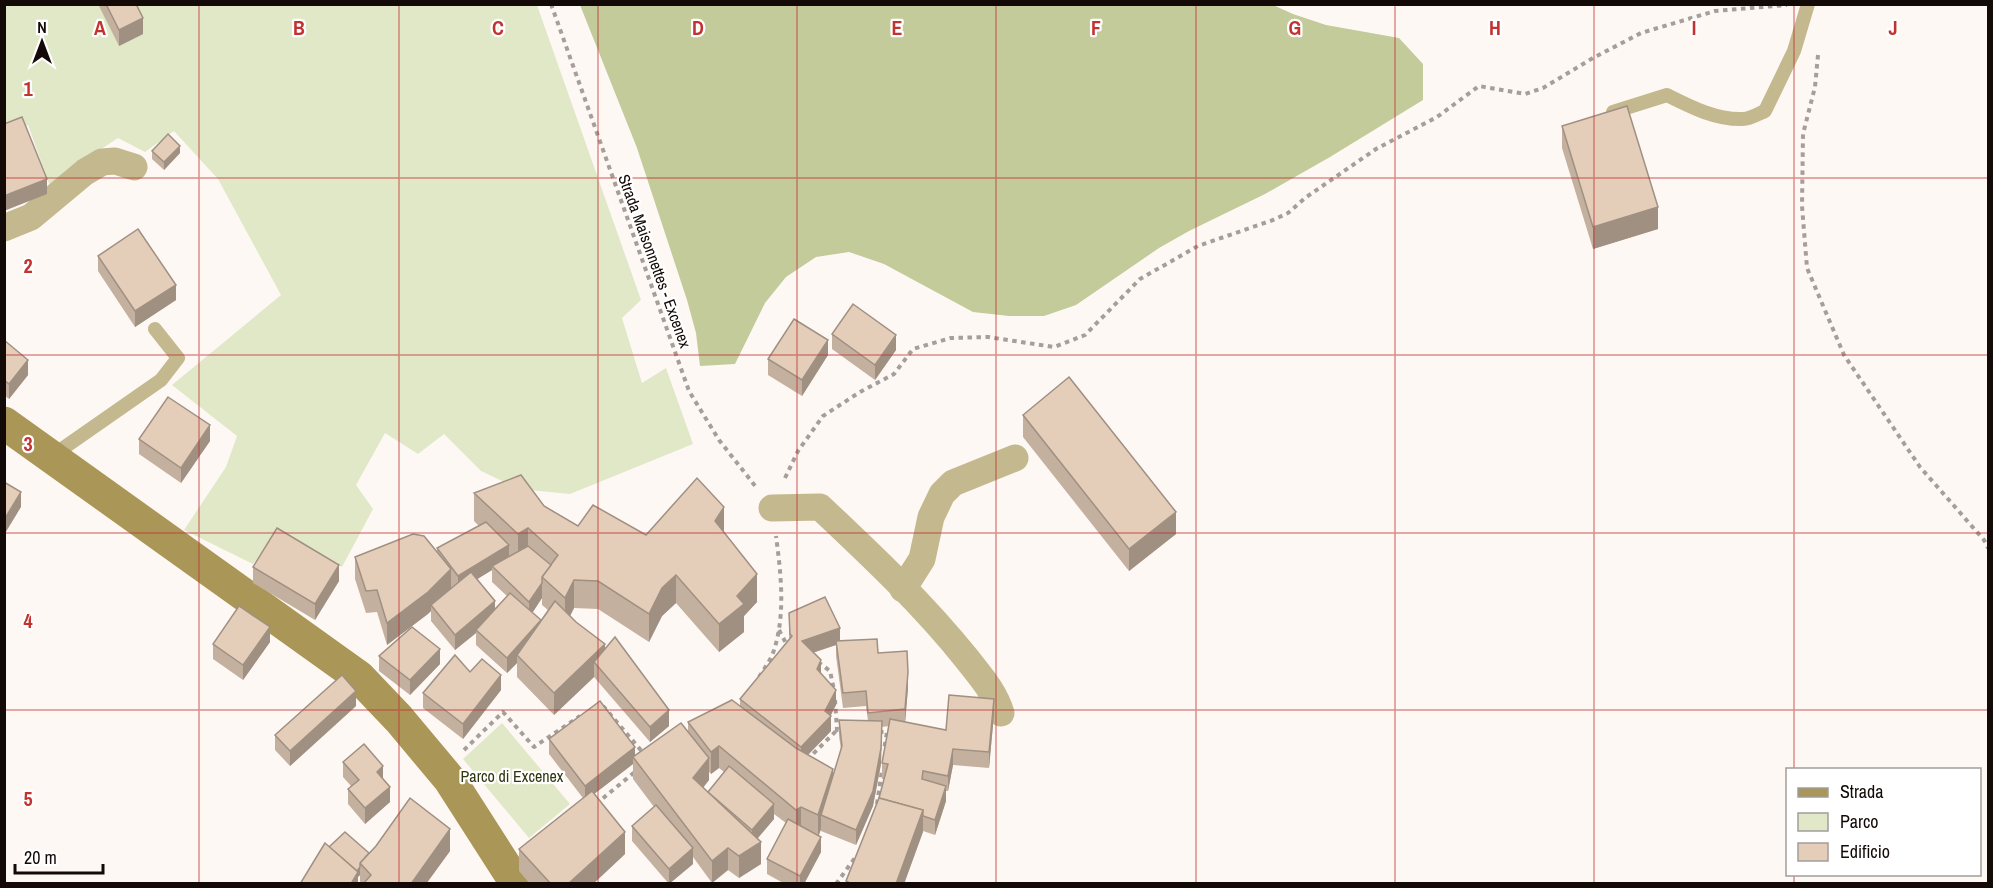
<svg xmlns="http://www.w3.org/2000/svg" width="1993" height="888" viewBox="0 0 1993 888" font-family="'Archivo Narrow',sans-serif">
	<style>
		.green { fill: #e1e8c7 }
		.forest { fill: #c2cb99 }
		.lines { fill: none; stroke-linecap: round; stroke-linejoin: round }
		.path { stroke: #a59e9b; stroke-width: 4; stroke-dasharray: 4.5 4.5; stroke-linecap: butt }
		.lane { stroke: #c4b88e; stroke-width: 14 }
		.street { stroke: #c4b88e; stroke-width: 27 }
		.secondary { stroke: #aa9757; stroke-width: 33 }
		.wall { fill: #c4b09f; fill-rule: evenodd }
		.shaded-wall { fill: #a09082 }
		.building { fill: #e4cdb9; stroke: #a09082; stroke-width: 1.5 }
		.grid { fill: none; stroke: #c13331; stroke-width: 1.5; stroke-opacity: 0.55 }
		.labels { text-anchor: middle; stroke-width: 4.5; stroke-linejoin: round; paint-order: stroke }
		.street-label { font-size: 16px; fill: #130906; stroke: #fff }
		.park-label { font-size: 16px; fill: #30360f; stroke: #fff }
		.grid-label { font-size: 20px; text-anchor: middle; font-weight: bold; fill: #c13331; stroke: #fff; stroke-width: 4.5; stroke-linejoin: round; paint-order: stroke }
	</style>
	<rect width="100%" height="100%" fill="#fef8f5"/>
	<g class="green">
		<polygon points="5,5 537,5 641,300 622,318 642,383 666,368 693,444 570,494 519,489 481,471 444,434 418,454 385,433 356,485 373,509 342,567 277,533 253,564 184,530 226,467 237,436 172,385 281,295 218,179 174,131 145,152 118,138 80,163 51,189 28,125 5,133"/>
		<polygon points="502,723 570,804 529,838 463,759"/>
	</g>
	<polygon class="forest" points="580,5 1273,5 1293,14 1326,25 1399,38 1423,64 1423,100 1330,157 1265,194 1189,231 1159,248 1076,305 1044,316 1009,316 973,312 884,264 849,252 816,257 786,277 765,303 735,364 700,366 696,333 687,300 637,148"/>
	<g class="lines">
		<g class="path">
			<polyline points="551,4 689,391 719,440 756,487"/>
			<polyline points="1888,4 1893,4"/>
			<polyline points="1818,55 1815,87 1803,134 1802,206 1807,268 1844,355 1920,467 1984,540 1988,548"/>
			<polyline points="785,478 798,451 823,416 860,392 894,374 913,349 951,338 988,337 1054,347 1085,335 1140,279 1198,246 1273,220 1288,213 1305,198 1376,149 1437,117 1479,86 1525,94 1543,88 1593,58 1641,33 1715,11 1787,5"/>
			<polyline points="779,630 788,647"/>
			<polyline points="818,662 830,671 834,690"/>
			<path d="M759,677C764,669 770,661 773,653C786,616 781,574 776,536"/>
			<polyline points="835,700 837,730 842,730"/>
			<polyline points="603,706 645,755"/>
			<polyline points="879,732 887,732 884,750"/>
			<polyline points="464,750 503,712 534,747 580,716"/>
			<polyline points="807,760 837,730"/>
			<polyline points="596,804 636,771"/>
			<polyline points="877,804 882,770"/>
			<polyline points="836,884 857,855"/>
		</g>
		<g class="lane">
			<path d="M1613,112L1667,95C1691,107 1716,120 1743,119C1750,119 1758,114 1765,111L1794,51L1808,4"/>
			<polyline points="52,456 161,380 178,358 155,329"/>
		</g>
		<g class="street">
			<polyline points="4,228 31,217 85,172 102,162 115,161 134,167"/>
			<path d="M772,508L820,507C871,555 923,604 967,659C981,677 994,691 1001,713"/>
			<polyline points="903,589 922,559 931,517 942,494 953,483 1015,458"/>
		</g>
		<polyline class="secondary" points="4,423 359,677 399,719 450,780 509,872 521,884"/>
	</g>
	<g class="wall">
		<polygon points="98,4 136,4 143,34 119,46"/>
		<polygon points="1562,126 1658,229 1593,249 1562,148"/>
		<polygon points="152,151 180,153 164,170 152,159"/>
		<polygon points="98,256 176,300 135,327 98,271"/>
		<polygon points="832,334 896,350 875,380 832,349"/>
		<polygon points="4,340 28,375 9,399 4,395"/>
		<polygon points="828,355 802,396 768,375 768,359"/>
		<polygon points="1023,415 1176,534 1129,571 1023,437"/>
		<polygon points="139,439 210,441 181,483 139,454"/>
		<path d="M474,493L544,506L578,526L646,535L724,532L757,602L744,616V632L719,652L676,603L662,616L649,642L598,609L574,608L570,616L605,649L669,726L650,742L594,677L554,715L517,677V663L507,673L476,645V633L455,650L431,621V611L387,645L377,612L366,613L355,579V557L437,552V548L479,526L474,521ZM492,570V582L507,596L495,608L477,579ZM542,598V605L548,610L541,620L532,613Z"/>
		<polygon points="253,567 339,581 315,620 253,583"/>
		<path d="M789,613L840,640L878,653L908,688L905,722L946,730L994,714L989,768L953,765L948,791H946V801L935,835L923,831L904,884H846V881L879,798L884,779H882V763L889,726L882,727L881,764L873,806L856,845L821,831V829L819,835L821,852L804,884H785L767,874V859L786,823L774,814V819L757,839L761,864L739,878L728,870L712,883L693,857V864L669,884L632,841V826L654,807L633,779V764L594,794L625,854L593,884H530L519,871V849L583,798L549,754V739L635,756L688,731V722L740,706V699L789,639ZM836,645V656L843,708L866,706L868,721L839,720V736L841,750L833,775L808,755L831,731L830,715L836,705L821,674L813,653ZM719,768L724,772L708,792L703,788L709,780V772L711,774Z"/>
		<polygon points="270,642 243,680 213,659 213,644"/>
		<polygon points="379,656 440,664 410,695 379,671"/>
		<polygon points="470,672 501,690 463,739 423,708 423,693"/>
		<polygon points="356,706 290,766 275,750 275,735"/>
		<polygon points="343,762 383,779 390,802 365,824 348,804 348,789 351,786 343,777"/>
		<polygon points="329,847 369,853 450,851 426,884 360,884 360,875 358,877 358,884"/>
	</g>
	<g class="shaded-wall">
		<polygon points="143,18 143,34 119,46 119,30"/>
		<polygon points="180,146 180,153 164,170 164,162"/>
		<polygon points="47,179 47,194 4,211 4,196"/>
		<polygon points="1658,207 1658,229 1593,249 1593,227"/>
		<polygon points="176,285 176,300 135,327 135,311"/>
		<polygon points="896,335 896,350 875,380 875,365"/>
		<polygon points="828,340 828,355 802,396 802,380"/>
		<polygon points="28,360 28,375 9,399 9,384"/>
		<polygon points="210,425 210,441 181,483 181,468"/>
		<polygon points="21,492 21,507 4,535 4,520"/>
		<polygon points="724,507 724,535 715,521"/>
		<polygon points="1176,512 1176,534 1129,571 1129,549"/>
		<polygon points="528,528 528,556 518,562 518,534"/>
		<polygon points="509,545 509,560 492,566 492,570 458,591 458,576"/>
		<polygon points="339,565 339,581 315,620 315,604"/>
		<polygon points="451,569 451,591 431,605 431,611 428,614 387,645 387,623"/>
		<polygon points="757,574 757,602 744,616 744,632 719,652 719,624 737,596"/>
		<polygon points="676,575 676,603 662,616 649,642 649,614 662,588"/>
		<polygon points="574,580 574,608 565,626 565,598"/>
		<polygon points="542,583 542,598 529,618 529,602"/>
		<polygon points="495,601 495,617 476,630 476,633 455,650 455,635"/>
		<polygon points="541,620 517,655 517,663 507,673 507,658"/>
		<polygon points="270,627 270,642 243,680 243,665"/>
		<polygon points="840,628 840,643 836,641 836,645 802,656 802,641"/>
		<polygon points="605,644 605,666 594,662 594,677 554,715 554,693"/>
		<polygon points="440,649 440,664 410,695 410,680"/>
		<polygon points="821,660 821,676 817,669"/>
		<polygon points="908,672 908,688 905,724 905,709"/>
		<polygon points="501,675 501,690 463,739 463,724"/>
		<polygon points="836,690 836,705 830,717 831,716 831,731 801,762 801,747 825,711"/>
		<polygon points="356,691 356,706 290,766 290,751"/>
		<polygon points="994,699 994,714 989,768 989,752"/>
		<polygon points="669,710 669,726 650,742 650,727"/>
		<polygon points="882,721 881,764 873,806 856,845 856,830"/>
		<polygon points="719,746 719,768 711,774 711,752"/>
		<polygon points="635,747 635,760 633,757 633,764 585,801 585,786"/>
		<polygon points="953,749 953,765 948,791 948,776"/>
		<polygon points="709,758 709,780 693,800 693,778"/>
		<polygon points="383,766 383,782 377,772"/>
		<polygon points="833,769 833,791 821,815 821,829 818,837 818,815"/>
		<polygon points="946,786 946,801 935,835 935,820"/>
		<polygon points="390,787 390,802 365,824 365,808"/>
		<polygon points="774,804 774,819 752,845 752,830"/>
		<polygon points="801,807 801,829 796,832 796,810"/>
		<polygon points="923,810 923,832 904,884 896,884"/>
		<polygon points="450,829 450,851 426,884 411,884"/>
		<polygon points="625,832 625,854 593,884 568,884"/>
		<polygon points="821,837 821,852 804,884 800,884 800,876"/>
		<polygon points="761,842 761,864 739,878 739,856"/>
		<polygon points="693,848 693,864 669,884 669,869"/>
		<polygon points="728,848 728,870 712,883 712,861"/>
		<polygon points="360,867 360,875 358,877 358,884 351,884 353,875"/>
	</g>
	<g class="building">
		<polygon points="106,4 136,4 143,18 119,30"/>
		<polygon points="1627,106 1658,207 1593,227 1562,126"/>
		<polygon points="22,117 47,179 4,196 4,124"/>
		<polygon points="168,134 180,146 164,162 152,151"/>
		<polygon points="138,229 176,285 135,311 98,256"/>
		<polygon points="853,304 896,335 875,365 832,334"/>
		<polygon points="794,319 828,340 802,380 768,359"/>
		<polygon points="4,340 28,360 9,384 4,380"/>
		<polygon points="1069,377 1176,512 1129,549 1023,415"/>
		<polygon points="168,397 210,425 181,468 139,439"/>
		<polygon points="521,475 544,506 578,526 593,505 646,535 697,478 724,507 715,521 757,574 737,596 744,604 719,624 676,575 662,588 649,614 598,581 574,580 565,598 542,577 558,555 528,528 518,534 474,493"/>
		<polygon points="4,482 21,492 4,520"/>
		<polygon points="486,522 509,545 458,576 437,548"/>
		<polygon points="277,528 339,565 315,604 253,567"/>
		<polygon points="413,534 424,536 451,569 428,592 387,623 377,590 366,591 355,557"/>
		<polygon points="528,546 551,565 542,577 542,583 529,602 492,566"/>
		<polygon points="471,572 495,601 455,635 431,605"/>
		<polygon points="510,593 541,620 507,658 476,630"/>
		<polygon points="825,597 840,628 802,641 821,660 817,669 836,690 825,711 831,716 801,747 740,699 792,636 790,634 789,613"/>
		<polygon points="555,601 576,622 605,644 554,693 517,655"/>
		<polygon points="239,606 270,627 243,665 213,644"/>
		<polygon points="412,627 440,649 410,680 379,656"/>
		<polygon points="615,637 669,710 650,727 594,662"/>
		<polygon points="877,639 878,653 907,651 908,672 905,709 868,713 866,691 843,693 836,641"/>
		<polygon points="455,655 470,672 482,659 501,675 463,724 423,693"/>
		<polygon points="342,675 356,691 290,751 275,735"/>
		<polygon points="949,695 994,699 989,752 953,749 948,776 923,771 922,779 946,786 935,820 923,816 923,810 879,798 888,764 882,763 890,719 946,730"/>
		<polygon points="732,700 796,748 833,769 818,815 801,807 796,810 719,746 711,752 688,722"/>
		<polygon points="600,701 635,747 585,786 549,739"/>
		<polygon points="839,720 882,721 881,748 873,791 856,830 821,815 842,746"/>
		<polygon points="681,723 709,758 693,778 761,842 739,856 728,848 712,861 633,757"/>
		<polygon points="364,744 383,766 377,772 390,787 365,808 348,789 359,780 343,762"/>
		<polygon points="729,766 774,804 752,830 708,792"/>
		<polygon points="592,791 625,832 568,884 551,884 519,849"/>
		<polygon points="410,798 450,829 411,884 363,884 371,875 360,863 376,846"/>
		<polygon points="879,798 923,810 896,884 852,884 846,881"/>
		<polygon points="656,805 693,848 669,869 632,826"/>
		<polygon points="788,819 821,837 800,876 767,859"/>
		<polygon points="345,832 369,853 360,863 360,867 357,871 329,847"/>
		<polygon points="325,843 358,872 351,884 300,884"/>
	</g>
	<path class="grid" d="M199,4V884M399,4V884M598,4V884M797,4V884M996,4V884M1196,4V884M1395,4V884M1594,4V884M1794,4V770M4,178H1988M4,355H1988M4,533H1988M4,710H1988M1794,874V884"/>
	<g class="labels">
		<g class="street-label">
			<text transform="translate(655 261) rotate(70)" y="6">Strada Maisonnettes - Excenex</text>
		</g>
		<g class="park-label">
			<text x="512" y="782">Parco di Excenex</text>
		</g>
	</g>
	<g class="grid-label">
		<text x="100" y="35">A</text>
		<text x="299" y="35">B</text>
		<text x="498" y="35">C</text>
		<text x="698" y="35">D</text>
		<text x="897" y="35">E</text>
		<text x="1096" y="35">F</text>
		<text x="1295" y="35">G</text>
		<text x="1495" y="35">H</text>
		<text x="1694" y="35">I</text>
		<text x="1893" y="35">J</text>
		<text x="28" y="96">1</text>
		<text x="28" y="273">2</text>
		<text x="28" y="451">3</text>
		<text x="28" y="628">4</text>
		<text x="28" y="806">5</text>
	</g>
	<rect width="1993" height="888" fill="none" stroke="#130906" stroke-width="12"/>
	<rect x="1786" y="768" width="195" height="108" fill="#ffffff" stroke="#a19d9b" stroke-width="1.5"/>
	<rect x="1798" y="788" width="30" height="9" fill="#aa9757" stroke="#a19d9b" stroke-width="1.5"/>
	<text x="1840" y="798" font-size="18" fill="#130906">Strada</text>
	<rect x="1798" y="813" width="30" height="18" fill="#e1e8c7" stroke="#a19d9b" stroke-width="1.5"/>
	<text x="1840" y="828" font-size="18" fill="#130906">Parco</text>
	<rect x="1798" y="843" width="30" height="18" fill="#e4cdb9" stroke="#a19d9b" stroke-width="1.5"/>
	<text x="1840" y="858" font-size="18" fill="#130906">Edificio</text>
	<g transform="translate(42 42)" stroke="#ffffff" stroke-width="4.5" paint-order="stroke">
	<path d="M0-4.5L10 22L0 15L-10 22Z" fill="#130906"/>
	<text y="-9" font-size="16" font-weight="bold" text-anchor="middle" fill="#130906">N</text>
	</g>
	<path d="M15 864v9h88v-9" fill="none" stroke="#130906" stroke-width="3"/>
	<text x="24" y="864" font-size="18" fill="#130906" stroke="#ffffff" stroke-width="4.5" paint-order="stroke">20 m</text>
</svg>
